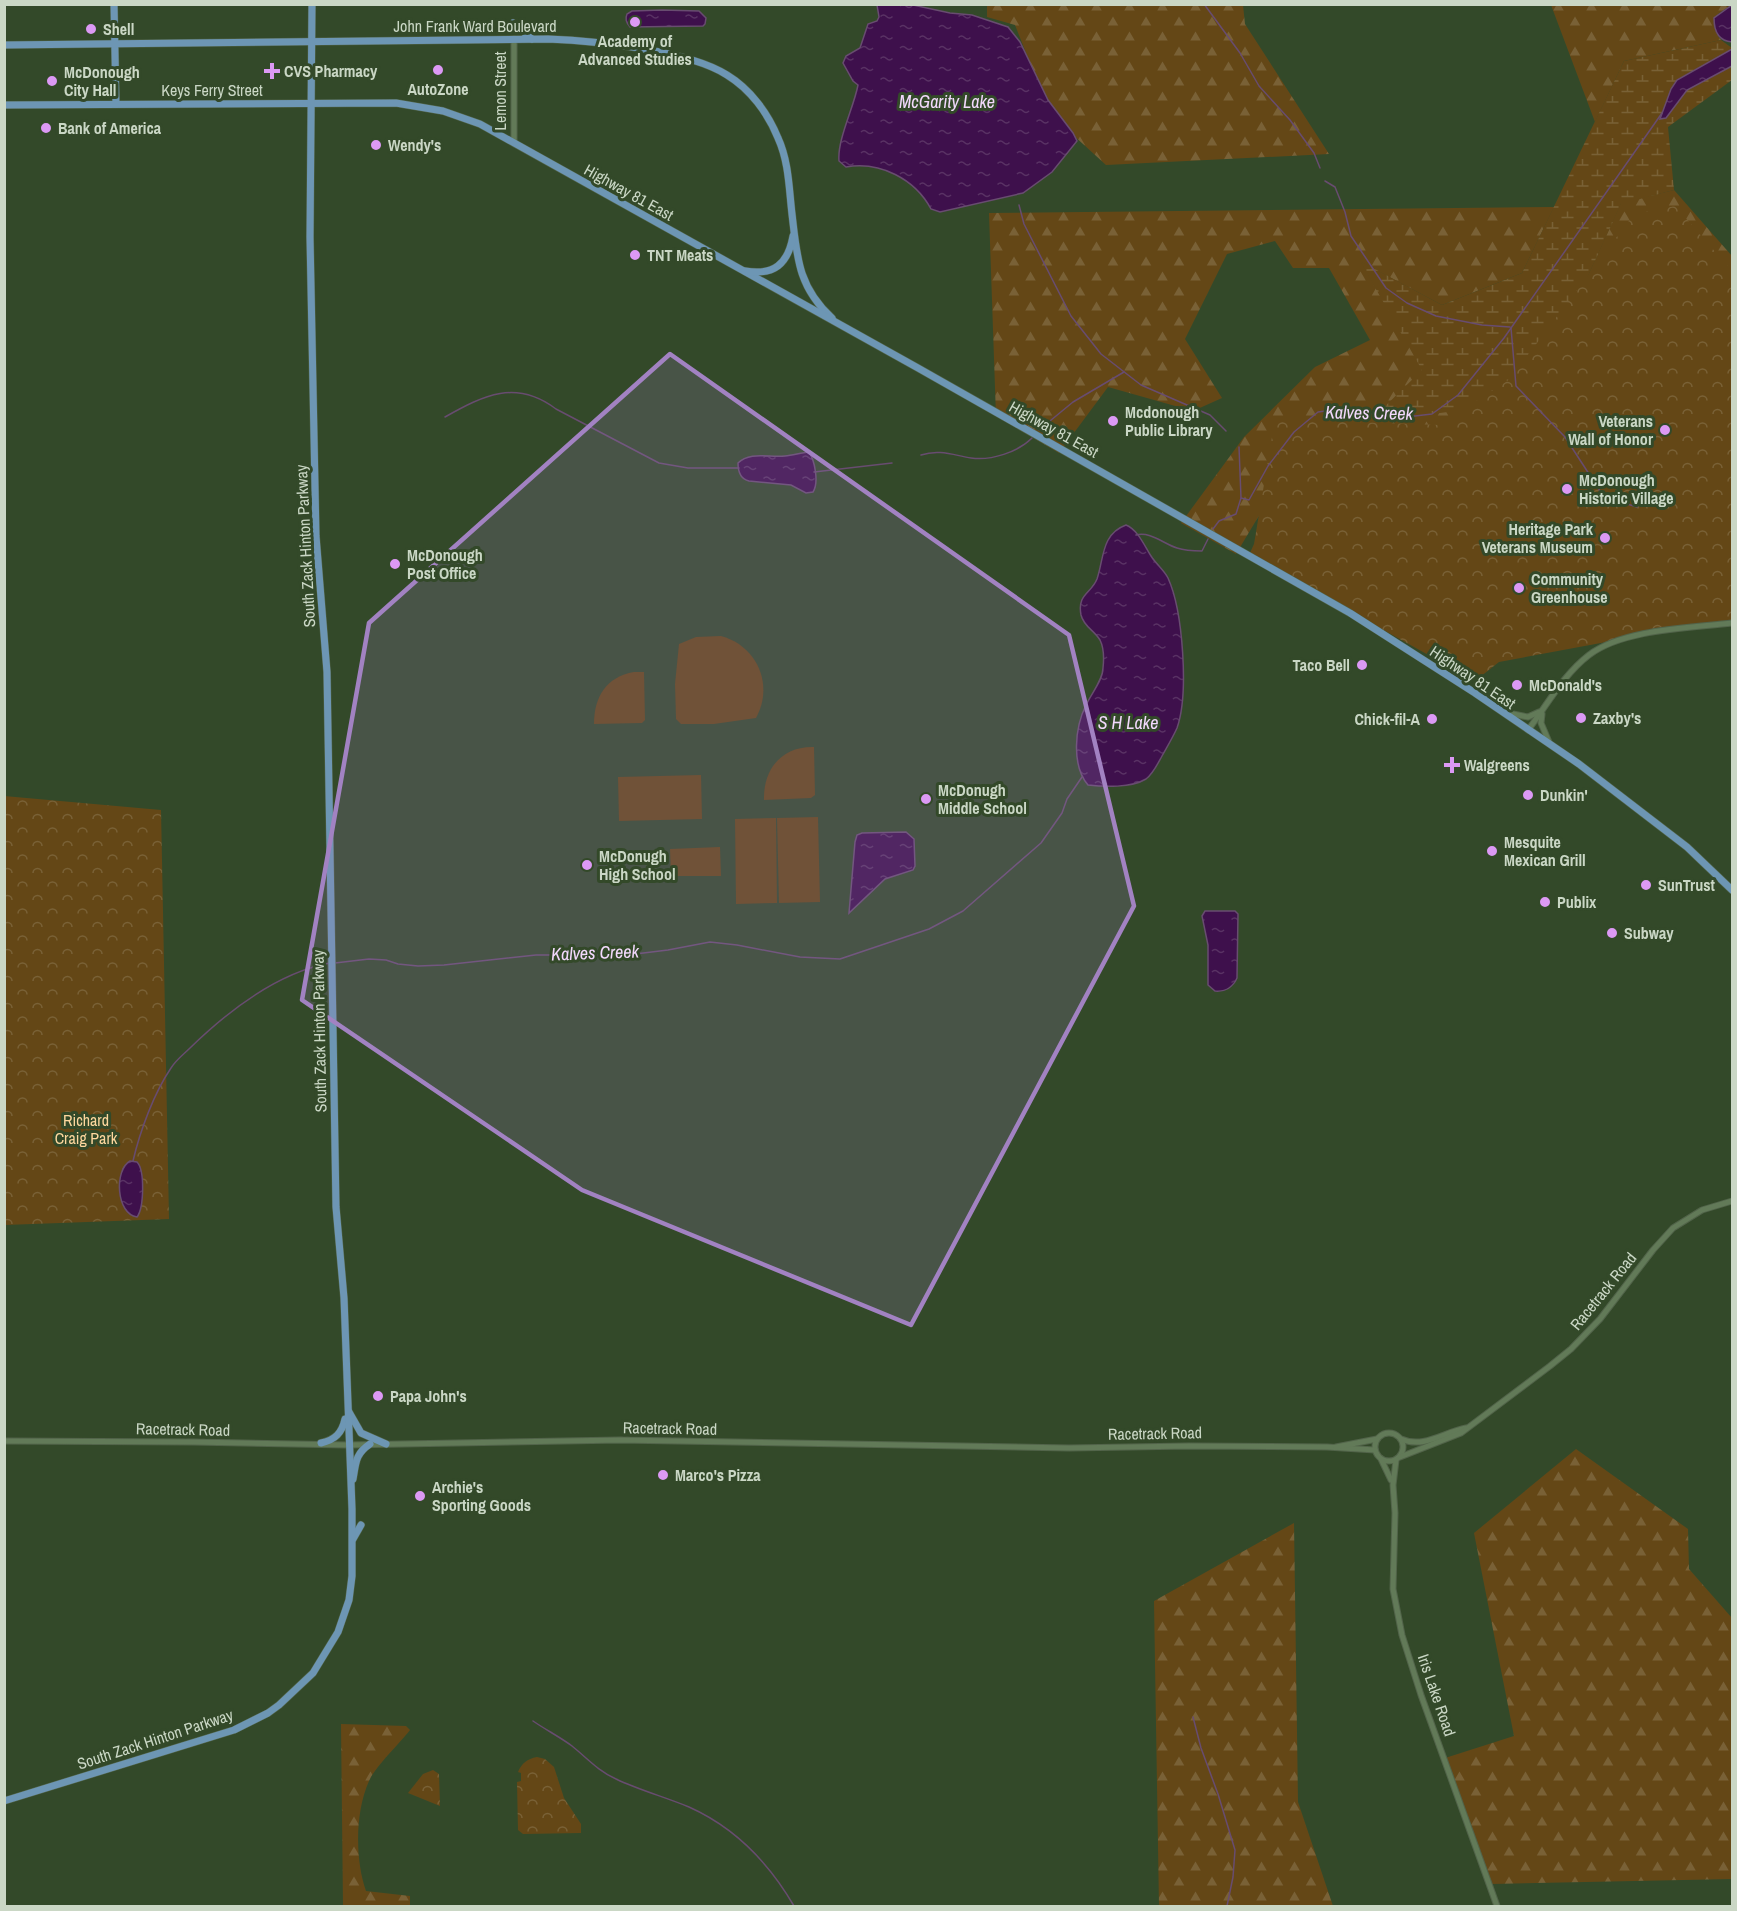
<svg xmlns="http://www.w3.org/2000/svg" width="1737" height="1911" viewBox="0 0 1737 1911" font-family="'Archivo Narrow',sans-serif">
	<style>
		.green { fill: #644716 }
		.forest { fill: url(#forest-firs) }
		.wetland { fill: url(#wetland-marsh) }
		.park { fill: url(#park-crowns) }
		.water { fill: url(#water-ripples); stroke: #684c70; stroke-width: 1.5 }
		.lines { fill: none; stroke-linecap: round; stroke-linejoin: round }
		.stream { stroke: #684c70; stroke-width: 1.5 }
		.minor-casing { stroke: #52644a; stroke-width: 7 }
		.major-casing { stroke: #52644a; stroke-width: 8 }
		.minor { stroke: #627a58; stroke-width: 5 }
		.major { stroke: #6d96b4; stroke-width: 7 }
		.marked { fill: #a282c2; fill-opacity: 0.2; stroke: #a282c2; stroke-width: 4.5; stroke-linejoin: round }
		.poi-dot { fill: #dc99f4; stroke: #334929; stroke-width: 2 }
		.labels { text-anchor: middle; stroke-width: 6; stroke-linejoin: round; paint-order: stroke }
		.street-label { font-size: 16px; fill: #cad7c5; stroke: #334929 }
		.poi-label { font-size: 16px; font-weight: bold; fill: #cad7c5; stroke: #334929; text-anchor: start }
		.park-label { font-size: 16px; fill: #fdd79e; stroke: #334929 }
		.water-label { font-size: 18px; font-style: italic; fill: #f3d9fd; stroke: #334929 }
	</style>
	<defs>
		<pattern id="forest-firs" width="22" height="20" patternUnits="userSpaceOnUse" patternTransform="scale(1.5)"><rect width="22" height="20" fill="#644716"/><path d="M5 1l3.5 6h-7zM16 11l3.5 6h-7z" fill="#796136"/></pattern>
		<pattern id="wetland-marsh" width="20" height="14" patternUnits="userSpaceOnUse" patternTransform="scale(1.5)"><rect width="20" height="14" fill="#644716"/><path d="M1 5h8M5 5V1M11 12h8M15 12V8" fill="none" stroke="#796136"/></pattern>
		<pattern id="park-crowns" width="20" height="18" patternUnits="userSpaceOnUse" patternTransform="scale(1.5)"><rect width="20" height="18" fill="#644716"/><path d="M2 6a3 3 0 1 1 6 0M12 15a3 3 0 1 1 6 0" fill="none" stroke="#796136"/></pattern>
		<pattern id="water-ripples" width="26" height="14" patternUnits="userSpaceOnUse" patternTransform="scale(1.5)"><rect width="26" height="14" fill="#3e104c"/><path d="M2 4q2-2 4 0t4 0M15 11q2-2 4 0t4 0" fill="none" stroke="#593264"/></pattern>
	</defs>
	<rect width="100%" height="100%" fill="#334929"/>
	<g class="green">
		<path d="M721,636C758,646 774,686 756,718L714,724H681L676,719L675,684L679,644L696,637Z"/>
		<path d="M634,672H644L645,720L642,723L594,724C594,697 606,677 634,672Z"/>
		<path d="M814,747L815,795L811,798L764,800C763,769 782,746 814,747Z"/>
		<polygon points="701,775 702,819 619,821 618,777"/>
		<polygon points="818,817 820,902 779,903 777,818"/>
		<polygon points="776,818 777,903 736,904 735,819"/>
		<polygon points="720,847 721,876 671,876 670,849"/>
	</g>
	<g class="forest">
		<polygon points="987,5 1243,5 1245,24 1329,154 1106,165 1060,123 1032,68 1015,25 987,17"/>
		<polygon points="1551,5 1731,5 1718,14 1718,36 1721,40 1624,61 1595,122"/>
		<polygon points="1674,190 1732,256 1732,350 1701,440 1293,459 1236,554 1181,523 1244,437 1315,367 1370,340 1329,268 1293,268 1275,241 1227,254 1185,339 1222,398 1193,411 1108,387 1059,453 996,416 989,213 1554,207 1522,273 1442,305 1361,262 1423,370 1370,422 1560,337 1621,203"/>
		<polygon points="1576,1449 1688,1529 1689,1569 1732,1618 1732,1879 1491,1884 1442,1759 1514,1736 1474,1533"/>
		<polygon points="1294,1523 1298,1802 1333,1906 1159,1906 1154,1601"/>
		<path d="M341,1724L406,1726L410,1730C399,1744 376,1766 369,1781C355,1812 355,1860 366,1891L410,1896V1906H343Z"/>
	</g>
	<polygon class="wetland" points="1721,40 1732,48 1732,80 1668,127 1674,190 1621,204 1560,337 1503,405 1369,422 1422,370 1360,261 1442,305 1522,273 1624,61"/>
	<g class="park">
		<polygon points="1675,206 1732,271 1732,622 1687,627 1499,662 1475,681 1249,555 1254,544 1275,419 1439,425 1510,379 1634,214"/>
		<polygon points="4,796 161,810 169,1219 5,1225"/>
		<path d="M537,1757L545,1759L554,1767L564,1798L581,1824V1833L523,1834L518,1830L517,1782L521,1781V1773L518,1772C522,1763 527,1759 537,1757Z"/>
		<polygon points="433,1770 439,1774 440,1806 408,1793 423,1774"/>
	</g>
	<g class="water">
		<path d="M877,5H913L950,13L972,15L1008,27L1020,42L1048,100L1073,133L1077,141L1052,172L1023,193L940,212L931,209C915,179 880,161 846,167L839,161C837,140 854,107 858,85L853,81L843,63L846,56L860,48L868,24L877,21L879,17Z"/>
		<path d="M1732,5V42C1718,41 1714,31 1714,18Z"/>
		<path d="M662,10L699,11L706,18L705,24L703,26L630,27C626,22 625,19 627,14L632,11Z"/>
		<polygon points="1732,49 1732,66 1687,90 1666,118 1660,119 1671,89 1677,80"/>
		<path d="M809,452C815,461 819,483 813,492L806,493L791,485L749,481C740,479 738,471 738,463C750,451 770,458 785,456C793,455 801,453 809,452Z"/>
		<path d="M1126,525C1138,530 1144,545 1151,556C1156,564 1164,570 1168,578C1183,611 1189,694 1177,728C1173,737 1167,747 1162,756C1158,763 1153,774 1146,779C1131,788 1104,787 1088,785C1071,765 1075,727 1086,705C1091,694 1103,680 1103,668C1104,659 1104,648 1100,640C1094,630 1084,627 1081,615C1077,594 1091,594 1097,579C1104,559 1101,534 1126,525Z"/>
		<polygon points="906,832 914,839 915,866 913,870 885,879 849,913 855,842 857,835 862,833"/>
		<path d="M1205,911H1235L1238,914L1237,978C1233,987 1225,992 1215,991L1208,985V945L1202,916Z"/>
		<path d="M130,1161L137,1162C145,1170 144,1208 137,1217C116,1214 114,1170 130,1161Z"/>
	</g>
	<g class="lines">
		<g class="stream">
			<polyline points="1204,4 1240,53 1259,86 1290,120 1314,153 1320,168"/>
			<polyline points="1325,181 1335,187 1345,212 1351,236 1386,288 1407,303 1436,316 1482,325 1510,327"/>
			<polyline points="1019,205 1024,224 1071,316 1101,354 1141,385 1210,415 1226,431"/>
			<polyline points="1511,328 1516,386 1565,437 1604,497 1637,507"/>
			<path d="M445,417C484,395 516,379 556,409L659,463L688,468H739"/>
			<polyline points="1039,430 1073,402 1124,372"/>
			<path d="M921,455C939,449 953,455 971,458C991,461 1018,452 1032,438"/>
			<polyline points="814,472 892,463"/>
			<polyline points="1241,498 1249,500 1268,466 1294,432 1318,412 1340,409 1389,416 1415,416 1432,414 1458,395 1504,338 1662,113"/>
			<polyline points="1213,529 1219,521 1236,514 1241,498 1239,447"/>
			<path d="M1136,535C1150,531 1164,544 1177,548C1186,551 1193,551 1202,551L1208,539"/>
			<polyline points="335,963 369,959 386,960 398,964 418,966 444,965 536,955 627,955 668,950 710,942 737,945 800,957 840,959 929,929 963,911 1041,843 1062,813 1067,799 1082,777"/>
			<path d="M133,1161C140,1131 154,1093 171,1068C176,1060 184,1054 190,1048C228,1011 276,973 330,963"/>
			<polyline points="1193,1717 1201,1748 1218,1794 1235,1850 1233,1877 1227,1906"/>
			<path d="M533,1721C546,1730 560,1737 572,1746C587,1758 598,1771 616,1779C639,1790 665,1797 689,1807C736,1828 769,1863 794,1906"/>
		</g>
		<defs>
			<g id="minor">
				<polyline points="514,39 514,143"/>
				<polyline points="1508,713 1528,717 1539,712"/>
				<polyline points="1542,714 1541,723 1549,742"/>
				<path d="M1528,730C1547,705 1564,674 1589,655C1623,629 1690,628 1732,623"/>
				<circle cx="1389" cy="1447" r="14"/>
				<path d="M1401,1439C1424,1449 1444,1432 1466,1428"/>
				<polyline points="4,1441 193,1442 348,1445 620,1440 1069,1448 1189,1446 1327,1447 1375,1450"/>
				<polyline points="1336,1447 1377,1439"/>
				<polyline points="1400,1457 1461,1433 1550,1366 1571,1349 1600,1319 1653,1250 1673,1228 1702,1210 1732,1201"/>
				<polyline points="1381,1459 1391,1480"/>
				<polyline points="1396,1460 1393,1485 1395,1513 1393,1589 1402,1635 1421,1695 1497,1906"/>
			</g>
			<g id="major">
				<polyline points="114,4 116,104"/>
				<polyline points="513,23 532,39"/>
				<path d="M4,45L548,39C595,41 688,50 727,75C750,89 768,113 778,138C789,162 789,189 792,214C797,257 798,287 832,318"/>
				<polyline points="4,105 396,103 443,111 480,124 918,368 1350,613 1475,693 1579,764 1687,847 1732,890"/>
				<path d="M745,271C774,276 788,264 793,236"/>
				<polyline points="349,1412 361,1433 386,1444"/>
				<path d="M321,1443C335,1440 342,1433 345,1419"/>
				<path d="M353,1479C356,1463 355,1454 370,1444"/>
				<polyline points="353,1539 361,1525"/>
				<polyline points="4,1801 234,1730 268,1713 279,1705 313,1673 338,1632 349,1600 352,1576 352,1509 344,1298 336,1207 327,672 316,536 310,237 312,4"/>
			</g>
		</defs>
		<use href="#minor" class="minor-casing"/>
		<use href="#major" class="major-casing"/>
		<use href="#minor" class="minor"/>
		<use href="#major" class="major"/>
	</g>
	<path class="marked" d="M670,354L1069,635L1134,906L911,1325L582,1190L302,1000L369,623Z"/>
	<g class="poi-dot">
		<circle cx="635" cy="22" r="6"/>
		<circle cx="91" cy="29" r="6"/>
		<circle cx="438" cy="70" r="6"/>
		<path d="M269 62h6v6h6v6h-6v6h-6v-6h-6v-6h6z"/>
		<circle cx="52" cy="81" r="6"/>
		<circle cx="46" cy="128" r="6"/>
		<circle cx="376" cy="145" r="6"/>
		<circle cx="635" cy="255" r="6"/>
		<circle cx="1113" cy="421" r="6"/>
		<circle cx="1665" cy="430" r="6"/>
		<circle cx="1567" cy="489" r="6"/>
		<circle cx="1605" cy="538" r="6"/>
		<circle cx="395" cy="564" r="6"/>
		<circle cx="1519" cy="588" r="6"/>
		<circle cx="1362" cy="665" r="6"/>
		<circle cx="1517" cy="685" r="6"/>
		<circle cx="1581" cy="718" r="6"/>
		<circle cx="1432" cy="719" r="6"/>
		<path d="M1449 756h6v6h6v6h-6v6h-6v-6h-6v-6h6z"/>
		<circle cx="1528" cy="795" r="6"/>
		<circle cx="926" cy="799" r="6"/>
		<circle cx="1492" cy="851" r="6"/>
		<circle cx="587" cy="865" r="6"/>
		<circle cx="1646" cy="885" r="6"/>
		<circle cx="1545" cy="902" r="6"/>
		<circle cx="1612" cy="933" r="6"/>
		<circle cx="378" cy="1396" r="6"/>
		<circle cx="663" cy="1475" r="6"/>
		<circle cx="420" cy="1496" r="6"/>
	</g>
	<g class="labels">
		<g class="street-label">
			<text x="475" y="32">John Frank Ward Boulevard</text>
			<text x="212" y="96">Keys Ferry Street</text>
			<text transform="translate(500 91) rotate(-90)" y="6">Lemon Street</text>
			<text transform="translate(629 192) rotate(29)" y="6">Highway 81 East</text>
			<text transform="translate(1054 429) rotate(29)" y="6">Highway 81 East</text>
			<text transform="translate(305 546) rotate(-93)" y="6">South Zack Hinton Parkway</text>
			<text transform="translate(1473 677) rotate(34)" y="6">Highway 81 East</text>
			<text transform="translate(319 1031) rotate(-91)" y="6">South Zack Hinton Parkway</text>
			<text transform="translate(1603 1291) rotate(-51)" y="6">Racetrack Road</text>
			<text transform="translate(670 1428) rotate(1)" y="6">Racetrack Road</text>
			<text transform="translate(183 1429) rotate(1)" y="6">Racetrack Road</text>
			<text transform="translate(1155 1433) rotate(-1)" y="6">Racetrack Road</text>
			<text transform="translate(1437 1695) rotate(71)" y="6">Iris Lake Road</text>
			<text transform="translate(155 1739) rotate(-18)" y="6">South Zack Hinton Parkway</text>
		</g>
		<g class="poi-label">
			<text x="103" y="35">Shell</text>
			<text x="635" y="47" text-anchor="middle">Academy of<tspan x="635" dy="18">Advanced Studies</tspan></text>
			<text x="284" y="77">CVS Pharmacy</text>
			<text x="64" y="78">McDonough<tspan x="64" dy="18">City Hall</tspan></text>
			<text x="438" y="95" text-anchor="middle">AutoZone</text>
			<text x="58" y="134">Bank of America</text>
			<text x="388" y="151">Wendy's</text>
			<text x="647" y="261">TNT Meats</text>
			<text x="1125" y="418">Mcdonough<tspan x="1125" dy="18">Public Library</tspan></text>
			<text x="1653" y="427" text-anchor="end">Veterans<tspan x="1653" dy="18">Wall of Honor</tspan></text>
			<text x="1579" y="486">McDonough<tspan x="1579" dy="18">Historic Village</tspan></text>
			<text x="1593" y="535" text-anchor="end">Heritage Park<tspan x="1593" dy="18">Veterans Museum</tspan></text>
			<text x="407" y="561">McDonough<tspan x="407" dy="18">Post Office</tspan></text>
			<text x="1531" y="585">Community<tspan x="1531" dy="18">Greenhouse</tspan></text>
			<text x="1350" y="671" text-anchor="end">Taco Bell</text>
			<text x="1529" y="691">McDonald's</text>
			<text x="1593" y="724">Zaxby's</text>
			<text x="1420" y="725" text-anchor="end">Chick-fil-A</text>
			<text x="1464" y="771">Walgreens</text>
			<text x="938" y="796">McDonugh<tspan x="938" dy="18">Middle School</tspan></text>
			<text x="1540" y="801">Dunkin'</text>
			<text x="1504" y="848">Mesquite<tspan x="1504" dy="18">Mexican Grill</tspan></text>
			<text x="599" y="862">McDonugh<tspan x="599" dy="18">High School</tspan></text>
			<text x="1658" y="891">SunTrust</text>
			<text x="1557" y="908">Publix</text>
			<text x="1624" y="939">Subway</text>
			<text x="390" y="1402">Papa John's</text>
			<text x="675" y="1481">Marco's Pizza</text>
			<text x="432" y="1493">Archie's<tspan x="432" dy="18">Sporting Goods</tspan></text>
		</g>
		<g class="park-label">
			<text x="86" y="1126">Richard<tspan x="86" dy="18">Craig Park</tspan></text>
		</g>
		<g class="water-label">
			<text x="947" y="108">McGarity Lake</text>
			<text transform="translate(1369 413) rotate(1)" y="6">Kalves Creek</text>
			<text x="1128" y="729">S H Lake</text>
			<text transform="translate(595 953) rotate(-2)" y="6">Kalves Creek</text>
		</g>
	</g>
	<rect width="1737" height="1911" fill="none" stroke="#cad7c5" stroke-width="12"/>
</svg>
